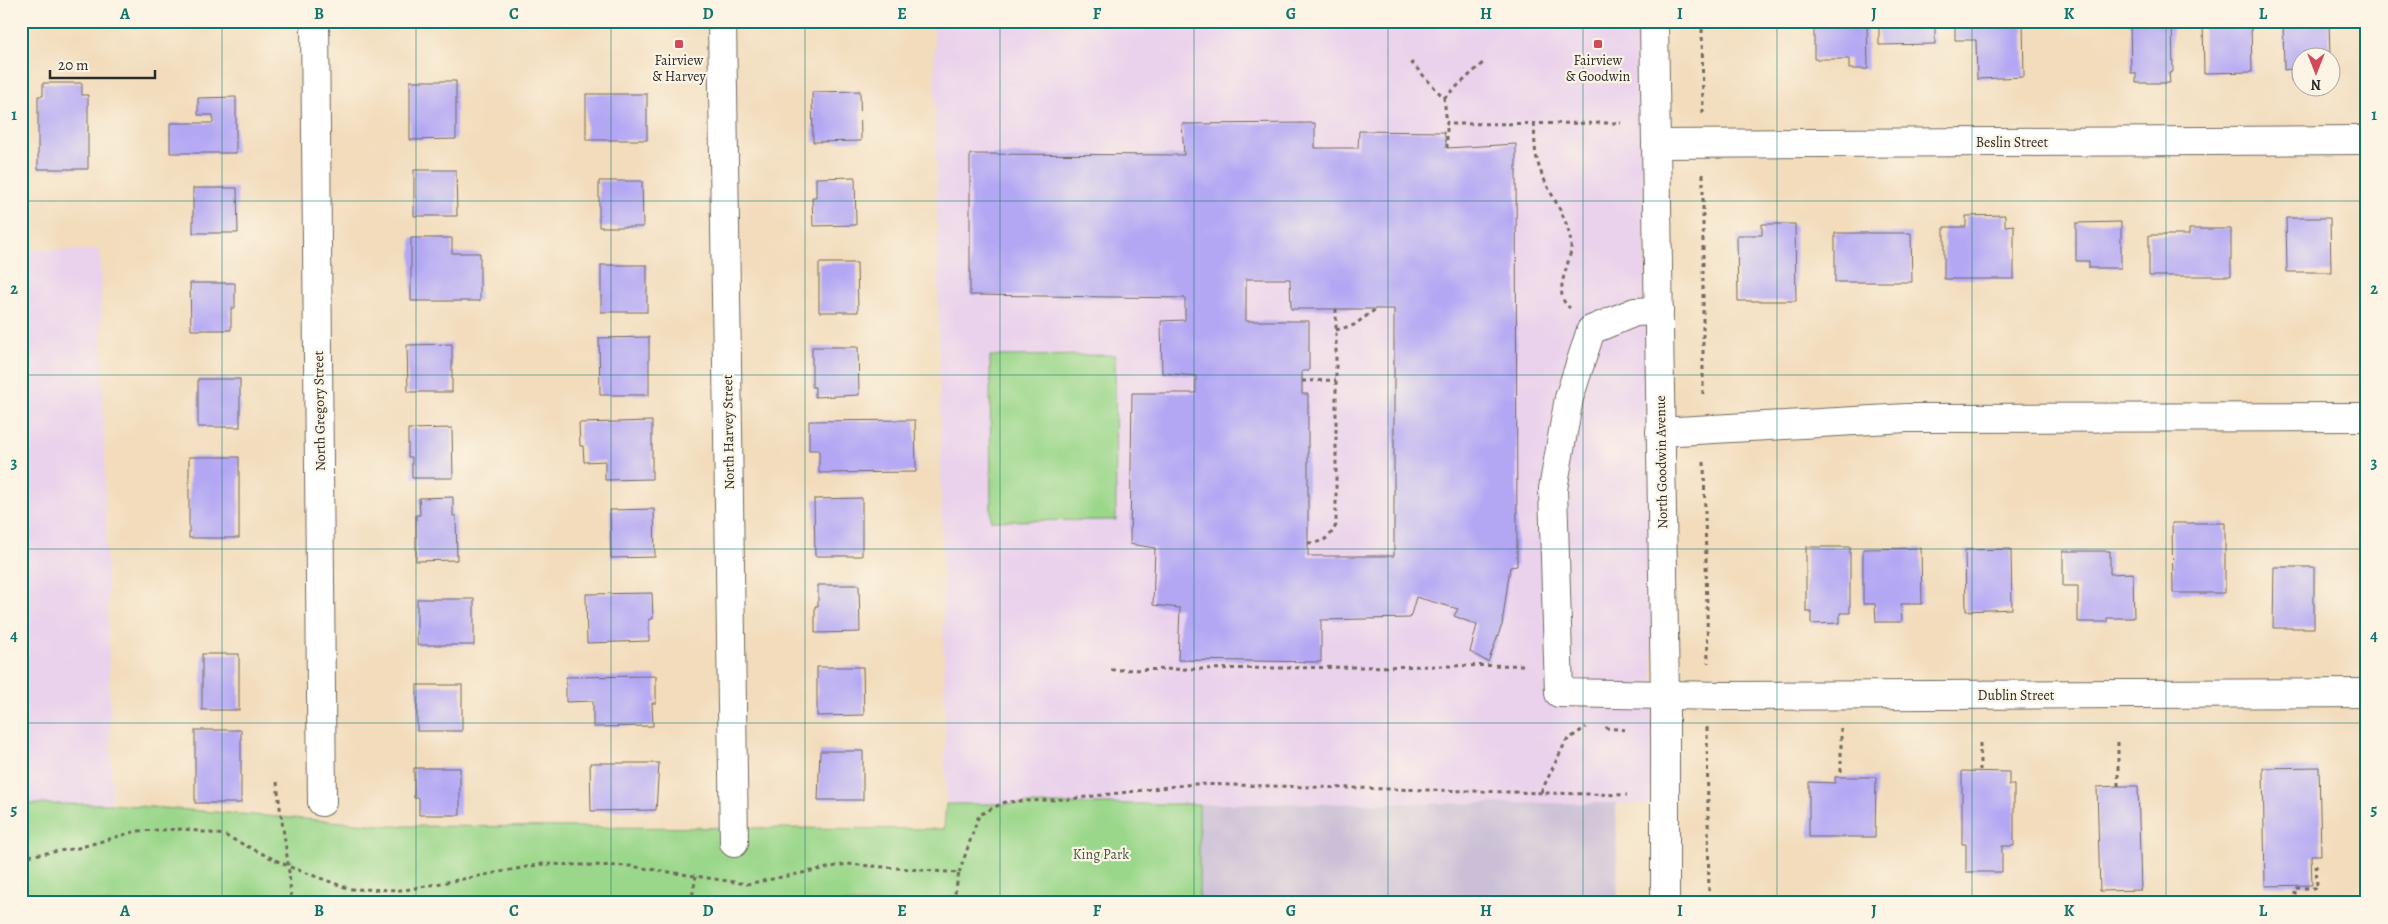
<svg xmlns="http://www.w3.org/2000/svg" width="2388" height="924" viewBox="0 0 2388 924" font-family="Alegreya,serif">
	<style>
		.built { fill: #ead1ec }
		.industrial { fill: #cabfd6 }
		.green { fill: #9bd78b; stroke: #63815b }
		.building { fill: #b3a7f4; fill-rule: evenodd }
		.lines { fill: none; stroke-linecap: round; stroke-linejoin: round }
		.minor-casing { stroke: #71695e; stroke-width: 30 }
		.path { stroke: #71695e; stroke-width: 3; stroke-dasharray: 4 4; stroke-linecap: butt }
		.minor { stroke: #fff; stroke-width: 28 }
		.grid { fill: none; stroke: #0f766e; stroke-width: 1; stroke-opacity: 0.55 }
		.poi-dot { fill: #d1495b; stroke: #fcf5e5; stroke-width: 2 }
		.labels { text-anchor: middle; stroke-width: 4.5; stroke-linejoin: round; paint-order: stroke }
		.poi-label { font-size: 14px; fill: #2b2b2b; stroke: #fcf5e5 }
		.street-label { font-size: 14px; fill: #2b2b2b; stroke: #fcf5e5 }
		.park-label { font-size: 14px; fill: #475643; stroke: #fcf5e5 }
		.neatline { fill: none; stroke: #0f766e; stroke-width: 2 }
		.grid-label { font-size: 16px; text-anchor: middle; font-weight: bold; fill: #0f766e }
	</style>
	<rect width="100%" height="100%" fill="#fcf5e5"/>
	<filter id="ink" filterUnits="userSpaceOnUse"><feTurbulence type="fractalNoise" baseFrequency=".02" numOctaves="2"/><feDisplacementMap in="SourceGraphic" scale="10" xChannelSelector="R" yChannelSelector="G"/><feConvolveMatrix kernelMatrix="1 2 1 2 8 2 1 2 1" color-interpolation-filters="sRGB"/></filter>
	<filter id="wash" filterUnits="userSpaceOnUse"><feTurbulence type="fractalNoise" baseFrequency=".0096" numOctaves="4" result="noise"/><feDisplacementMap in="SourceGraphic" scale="20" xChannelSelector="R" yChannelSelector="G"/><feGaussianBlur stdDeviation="1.12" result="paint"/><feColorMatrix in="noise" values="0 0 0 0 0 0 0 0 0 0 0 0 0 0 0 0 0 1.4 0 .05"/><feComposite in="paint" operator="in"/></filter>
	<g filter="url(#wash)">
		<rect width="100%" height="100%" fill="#f2dcbc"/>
		<g class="built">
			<polygon points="1641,24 1655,804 946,804 934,26"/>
			<polygon points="21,250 100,250 112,804 21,804"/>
		</g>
		<polygon class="industrial" points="1616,803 1618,903 1199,903 1199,804"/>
		<g class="green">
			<polygon points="1115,355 1116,520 991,521 990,356"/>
			<polygon points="21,804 112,804 393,826 944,829 946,804 1199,804 1199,903 21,903"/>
		</g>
		<g id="blocks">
			<g class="building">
				<polygon points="1814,21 1867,21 1868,69 1849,69 1849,59 1814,59"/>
				<polygon points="1879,21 1935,21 1935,44 1879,45"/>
				<polygon points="1955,21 2023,21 2024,77 1977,79 1976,40 1955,40"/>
				<polygon points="2130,21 2172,21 2173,72 2169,73 2170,83 2136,83 2136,73 2131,73"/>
				<polygon points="2203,21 2251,21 2252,72 2204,73"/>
				<polygon points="2283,21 2329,21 2330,58 2300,58 2300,80 2291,80 2291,69 2284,70"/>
				<polygon points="410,81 456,81 456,139 410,140"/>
				<polygon points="43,83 82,83 82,95 88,95 88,169 38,169 38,96 43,96"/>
				<polygon points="860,91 861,141 813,142 812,92"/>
				<rect x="586" y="94" width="61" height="46"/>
				<polygon points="236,97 236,153 170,153 170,123 213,123 213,115 198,115 198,98"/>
				<path d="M1315,123V148H1358L1359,131L1444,132L1447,148L1516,144L1517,566L1510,567L1502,625L1488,662L1470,652L1477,625L1454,616L1458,609L1416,597L1410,618L1321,620V662L1178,660L1180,608L1153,605L1155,548L1130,544L1132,393H1196V376L1162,373L1161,321L1185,320V298L970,295V154L1184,155L1182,124ZM1246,279H1290L1291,309H1394V556H1308V394H1302V371H1309V321H1246Z"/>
				<polygon points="414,170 456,170 457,216 414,216"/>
				<polygon points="855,177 856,225 813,226 812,197 816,197 816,178"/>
				<polygon points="599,181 642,181 643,227 599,227"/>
				<polygon points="193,188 237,188 238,233 193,233"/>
				<polygon points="2005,215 2005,226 2014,225 2014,279 1944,279 1944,227 1966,227 1966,216"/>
				<polygon points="2286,218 2330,218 2331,272 2287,272"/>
				<polygon points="2121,222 2121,268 2089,268 2089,261 2076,261 2076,223"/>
				<polygon points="1762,224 1795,224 1796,301 1738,301 1737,235 1762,235"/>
				<polygon points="2189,229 2231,229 2231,276 2149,276 2149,235 2189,235"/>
				<polygon points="1835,233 1911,233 1912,282 1835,282"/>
				<polygon points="411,238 452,238 452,253 480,253 480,301 411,301"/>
				<polygon points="819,263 857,263 858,312 819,312"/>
				<rect x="601" y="265" width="46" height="47"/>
				<polygon points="190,283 235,283 235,308 231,308 231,330 191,330"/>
				<polygon points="649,337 649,395 600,395 599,338"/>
				<polygon points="452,344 452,392 408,392 407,345"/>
				<polygon points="812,347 858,347 859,395 815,397 815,387 812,387"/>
				<rect x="198" y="379" width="42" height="48"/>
				<polygon points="915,420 916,472 819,473 819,450 809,450 809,421"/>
				<polygon points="652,421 652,479 605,480 605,461 584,462 583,446 580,446 579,423"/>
				<polygon points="452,428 453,478 412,478 412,457 408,457 408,429"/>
				<rect x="189" y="457" width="50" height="81"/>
				<polygon points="453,497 453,516 456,516 457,560 416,561 416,515 420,515 419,498"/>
				<polygon points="862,498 862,556 815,556 814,499"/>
				<polygon points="654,509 655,557 611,558 610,510"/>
				<polygon points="2172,523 2225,523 2225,593 2173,593"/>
				<polygon points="1806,547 1850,547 1850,613 1840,613 1840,623 1811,624 1811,612 1806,612"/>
				<polygon points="1921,548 1922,604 1901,604 1902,622 1876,622 1875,604 1863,604 1863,549"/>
				<polygon points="2011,549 2012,609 1966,611 1965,550"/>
				<polygon points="2063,551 2110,551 2110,574 2133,573 2134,618 2107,618 2107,622 2078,622 2078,586 2063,586"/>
				<polygon points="2274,567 2314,567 2314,628 2273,628"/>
				<polygon points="818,585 859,585 860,632 815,633 815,606 818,606"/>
				<polygon points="652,593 653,619 649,619 649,641 587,643 586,594"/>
				<rect x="417" y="599" width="57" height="46"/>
				<rect x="202" y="654" width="37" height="56"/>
				<polygon points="817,667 863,667 864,715 817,716"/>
				<polygon points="656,676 656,703 652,703 653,726 593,727 593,701 566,702 566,677"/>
				<rect x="417" y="685" width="45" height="46"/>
				<rect x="195" y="730" width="46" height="73"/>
				<polygon points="820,751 863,751 863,800 818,800"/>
				<polygon points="590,763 659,763 656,810 591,811"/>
				<polygon points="2319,767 2321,855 2311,855 2312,885 2265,886 2263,768"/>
				<polygon points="414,768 460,768 460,815 419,815 419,798 414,798"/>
				<polygon points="1962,771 2009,772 2009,785 2014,785 2014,846 2002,846 2002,872 1966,872 1966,844 1962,844"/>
				<polygon points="1835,777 1876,777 1875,837 1809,837 1809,782 1835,783"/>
				<polygon points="2118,786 2138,786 2141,890 2100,891 2097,787"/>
			</g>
		</g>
	</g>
	<g filter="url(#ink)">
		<use href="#blocks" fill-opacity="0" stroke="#71695e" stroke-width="1"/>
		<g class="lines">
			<defs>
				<g id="minor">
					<polyline points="315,21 322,802"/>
					<polyline points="722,21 734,843"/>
					<polyline points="1654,21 1665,696 1665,903"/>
					<polyline points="1657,144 2367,140"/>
					<polyline points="1659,311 1635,312 1591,330 1569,398 1553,489 1559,693 1725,696 2367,693"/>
					<polyline points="1660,432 1907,418 2367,417"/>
				</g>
			</defs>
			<use href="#minor" class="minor-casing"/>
			<g class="path">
				<polyline points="1702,21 1703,113"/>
				<polyline points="1411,62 1444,98 1447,124 1621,123"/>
				<polyline points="1444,98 1484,62"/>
				<path d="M1534,124C1535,135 1534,148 1537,159C1543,188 1569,214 1571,245C1572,264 1550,293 1570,308"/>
				<polyline points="1447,148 1447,124"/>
				<polyline points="1703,174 1703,398"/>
				<polyline points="1336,330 1354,325 1376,309"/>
				<polyline points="1302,381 1336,380"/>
				<polyline points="1704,462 1708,663"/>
				<path d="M1308,543C1323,543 1330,538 1336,525V309"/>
				<polyline points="1111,670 1526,665"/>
				<polyline points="1707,727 1709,903"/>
				<polyline points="1605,728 1627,730"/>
				<polyline points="1841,728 1841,775"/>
				<polyline points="2118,742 2118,786"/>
				<polyline points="1980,743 1980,770"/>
				<path d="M277,782C281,823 290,862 291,903"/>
				<polyline points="1541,792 1566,741 1586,727"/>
				<polyline points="21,857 78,848 137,831 184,829 224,835 290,867 350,889 405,890 542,864 630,866 747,884 847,864 959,873 953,903"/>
				<polyline points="959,873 979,815 1005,802 1070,799 1193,784 1627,795"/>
				<polyline points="691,903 696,876"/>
				<polyline points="2295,903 2295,888 2317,888 2316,861"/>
			</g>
			<use href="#minor" class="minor"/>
		</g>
	</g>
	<path class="grid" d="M222,21V903M416,21V903M611,21V903M805,21V903M1000,21V903M1194,21V903M1388,21V903M1583,21V903M1777,21V903M1972,21V903M2166,21V903M21,201H2367M21,375H2367M21,549H2367M21,723H2367"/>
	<g class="poi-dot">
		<rect x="674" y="39" width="10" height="10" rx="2.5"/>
		<rect x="1593" y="39" width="10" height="10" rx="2.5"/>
	</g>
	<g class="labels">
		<g class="poi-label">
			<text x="679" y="65">Fairview<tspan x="679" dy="16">&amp; Harvey</tspan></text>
			<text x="1598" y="65">Fairview<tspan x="1598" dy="16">&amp; Goodwin</tspan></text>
		</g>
		<g class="street-label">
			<text x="2012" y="147">Beslin Street</text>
			<text transform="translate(319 411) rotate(-91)" y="5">North Gregory Street</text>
			<text transform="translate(728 432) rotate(-91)" y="5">North Harvey Street</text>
			<text transform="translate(1661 462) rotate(-91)" y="5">North Goodwin Avenue</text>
			<text x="2016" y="700">Dublin Street</text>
		</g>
		<g class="park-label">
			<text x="1101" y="859">King Park</text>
		</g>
	</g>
	<rect width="2388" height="924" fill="none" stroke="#fcf5e5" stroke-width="55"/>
	<g transform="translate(2316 72) rotate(180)"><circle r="24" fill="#fcf5e5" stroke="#a8a49b"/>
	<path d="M0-4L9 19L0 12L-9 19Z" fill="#d1495b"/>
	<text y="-8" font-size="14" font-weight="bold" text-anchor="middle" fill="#2b2b2b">N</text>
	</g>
	<path d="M50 70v8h105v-8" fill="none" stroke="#2b2b2b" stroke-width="2.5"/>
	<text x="58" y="70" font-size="15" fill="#2b2b2b" stroke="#fcf5e5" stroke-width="4" paint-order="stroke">20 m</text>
	<rect x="28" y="28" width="2332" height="868" class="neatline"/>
	<g class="grid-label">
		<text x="125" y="19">A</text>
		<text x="319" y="19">B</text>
		<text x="514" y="19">C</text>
		<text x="708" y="19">D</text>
		<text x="902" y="19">E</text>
		<text x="1097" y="19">F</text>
		<text x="1291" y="19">G</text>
		<text x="1486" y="19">H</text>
		<text x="1680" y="19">I</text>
		<text x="1874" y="19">J</text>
		<text x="2069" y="19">K</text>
		<text x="2263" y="19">L</text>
		<text x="14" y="120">1</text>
		<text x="2374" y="120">1</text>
		<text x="14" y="294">2</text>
		<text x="2374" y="294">2</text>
		<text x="14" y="468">3</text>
		<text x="2374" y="468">3</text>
		<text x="14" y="641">4</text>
		<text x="2374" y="641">4</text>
		<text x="14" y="815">5</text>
		<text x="2374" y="815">5</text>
		<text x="125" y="916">A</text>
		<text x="319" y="916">B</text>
		<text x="514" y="916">C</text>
		<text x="708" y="916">D</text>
		<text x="902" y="916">E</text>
		<text x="1097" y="916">F</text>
		<text x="1291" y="916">G</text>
		<text x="1486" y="916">H</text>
		<text x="1680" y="916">I</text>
		<text x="1874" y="916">J</text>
		<text x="2069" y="916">K</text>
		<text x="2263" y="916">L</text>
	</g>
</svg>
